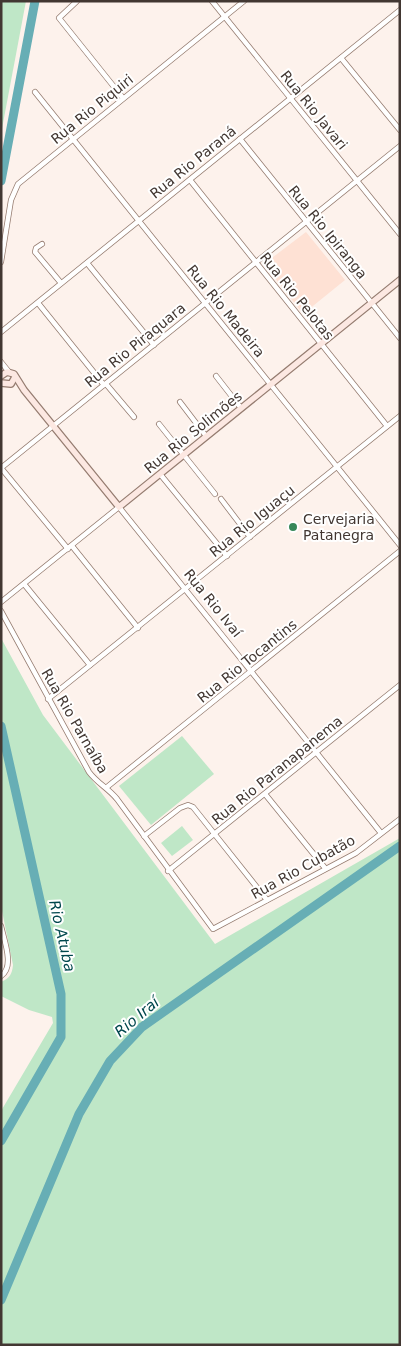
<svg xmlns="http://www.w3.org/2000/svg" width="401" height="1346" viewBox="0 0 401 1346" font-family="'DejaVu Sans',sans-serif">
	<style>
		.built { fill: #fee1d4 }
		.green { fill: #bfe7c7 }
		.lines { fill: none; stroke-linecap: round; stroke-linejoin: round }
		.stream { stroke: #67aeb5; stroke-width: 1 }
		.river { stroke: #67aeb5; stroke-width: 9 }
		.street-casing { stroke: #957c70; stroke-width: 6 }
		.secondary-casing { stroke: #957c70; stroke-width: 8 }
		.street { stroke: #fff; stroke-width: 4.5 }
		.secondary { stroke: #fce8e2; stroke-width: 5.5 }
		.poi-dot { fill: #37885a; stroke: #fff; stroke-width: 2 }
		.labels { text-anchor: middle; stroke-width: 4; stroke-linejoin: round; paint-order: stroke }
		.street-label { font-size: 14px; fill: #423732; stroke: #fff }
		.poi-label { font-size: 14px; fill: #423732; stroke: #fff; text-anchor: start }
		.water-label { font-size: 15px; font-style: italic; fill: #01474d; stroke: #fff }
	</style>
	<rect width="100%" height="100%" fill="#fdf2ec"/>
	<polygon class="built" points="306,232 345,280 303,314 264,264"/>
	<g class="green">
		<polygon points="1,1 26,1 1,134"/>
		<path d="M1,638L43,715L215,944L400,838V1345H1V1111L53,1023L52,1017L29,1010L1,996V982C10,978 12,974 13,965L1,906Z"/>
		<polygon points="182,736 214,774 151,825 119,786"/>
		<polygon points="182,826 193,840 172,856 161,843"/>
	</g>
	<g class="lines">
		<polyline class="stream" points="1,158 5,161"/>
		<g class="river">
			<polyline points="1,181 35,1"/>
			<polyline points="1,726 61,994 61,1037 1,1141"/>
			<polyline points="1,1300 79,1114 110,1061 142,1027 400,846"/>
		</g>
		<defs>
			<g id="street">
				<polyline points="77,1 59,18 123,98"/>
				<polyline points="212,1 400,234"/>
				<polyline points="341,58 400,130"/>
				<polyline points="35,92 400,545"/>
				<polyline points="240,139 400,338"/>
				<polyline points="190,180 387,426"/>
				<polyline points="42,244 36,248 35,252 61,283"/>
				<polyline points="1,262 11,200 18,184 244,1"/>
				<polyline points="87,263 154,345"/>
				<polyline points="38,303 104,385"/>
				<polyline points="1,332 400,10"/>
				<polyline points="1,362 9,372"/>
				<polyline points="216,376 241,408"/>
				<polyline points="106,384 134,417"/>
				<polyline points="180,402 206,436"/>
				<polyline points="159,424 215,494"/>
				<polyline points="1,468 400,146"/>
				<polyline points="1,468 68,549"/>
				<polyline points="160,474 227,556"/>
				<polyline points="221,499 250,537"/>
				<polyline points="72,546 138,628"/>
				<polyline points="24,584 90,665"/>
				<polyline points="1,602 119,507 381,833"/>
				<path d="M1,611L89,772C97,783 108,788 117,799L213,929L356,853L400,819"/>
				<polyline points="48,699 400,416"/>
				<polyline points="107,787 400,551"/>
				<polyline points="265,794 325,868"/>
				<polyline points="144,836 180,808 188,805 193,807 267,900"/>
				<polyline points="168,871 400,685"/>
				<path d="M1,926C4,940 15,967 1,976"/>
			</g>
			<g id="secondary">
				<polyline points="1,376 7,372 14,374 24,390 119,507 400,280"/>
				<polyline points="1,383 11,384 15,377"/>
			</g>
		</defs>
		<use href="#street" class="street-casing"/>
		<use href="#secondary" class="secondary-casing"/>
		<use href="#street" class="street"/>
		<use href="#secondary" class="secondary"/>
	</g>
	<circle class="poi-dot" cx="293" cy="527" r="5"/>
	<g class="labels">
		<g class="street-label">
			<text transform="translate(92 109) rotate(-39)" y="5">Rua Rio Piquiri</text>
			<text transform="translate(314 110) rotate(51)" y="5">Rua Rio Javari</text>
			<text transform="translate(193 162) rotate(-39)" y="5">Rua Rio Paraná</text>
			<text transform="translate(328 232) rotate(51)" y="5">Rua Rio Ipiranga</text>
			<text transform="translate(297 296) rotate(51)" y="5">Rua Rio Pelotas</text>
			<text transform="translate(226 311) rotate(51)" y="5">Rua Rio Madeira</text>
			<text transform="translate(135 345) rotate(-39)" y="5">Rua Rio Piraquara</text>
			<text transform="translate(193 432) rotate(-39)" y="5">Rua Rio Solimões</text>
			<text transform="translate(252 521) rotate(-39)" y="5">Rua Rio Iguaçu</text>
			<text transform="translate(213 603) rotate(51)" y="5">Rua Rio Ivaí</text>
			<text transform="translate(247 661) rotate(-39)" y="5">Rua Rio Tocantins</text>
			<text transform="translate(75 721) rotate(60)" y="5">Rua Rio Parnaíba</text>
			<text transform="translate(277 770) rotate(-39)" y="5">Rua Rio Paranapanema</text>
			<text transform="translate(303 867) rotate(-29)" y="5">Rua Rio Cubatão</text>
		</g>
		<g class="poi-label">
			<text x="303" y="524">Cervejaria<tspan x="303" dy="16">Patanegra</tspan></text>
		</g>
		<g class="water-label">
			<text transform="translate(62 936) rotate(77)" y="5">Rio Atuba</text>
			<text transform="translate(137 1017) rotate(-40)" y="5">Rio Iraí</text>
		</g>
	</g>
	<rect width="401" height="1346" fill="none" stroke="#423732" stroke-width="5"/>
</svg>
